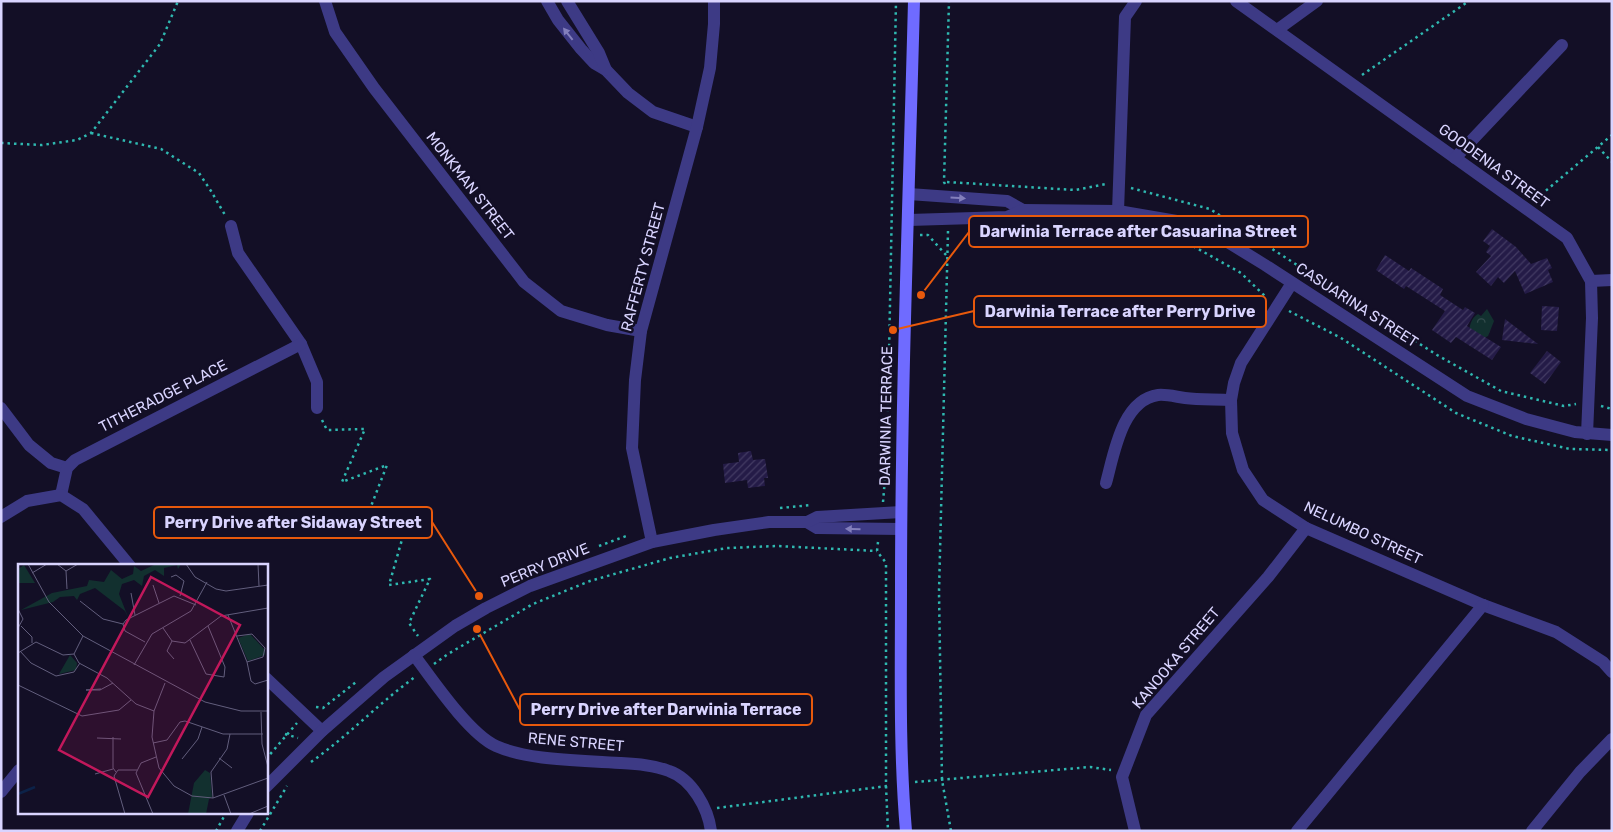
<svg xmlns="http://www.w3.org/2000/svg" width="1613" height="832" viewBox="0 0 1613 832" font-family="Rubik,sans-serif">
	<style>
		.forest { fill: url(#forest-crowns) }
		.building { fill: url(#building-hatch) }
		.lines { fill: none; stroke-linecap: round; stroke-linejoin: round }
		.path { stroke: #2fb8b0; stroke-width: 2.5; stroke-dasharray: 2.5 4; stroke-linecap: butt }
		.minor { stroke: #3d3a85; stroke-width: 12 }
		.tertiary { stroke: #3d3a85; stroke-width: 12 }
		.secondary { stroke: #6f6bff; stroke-width: 12 }
		.oneway { fill: #837fbc }
		.labels { text-anchor: middle; stroke-width: 5; stroke-linejoin: round; paint-order: stroke }
		.street-label { font-size: 15px; fill: #d9d4ff; stroke: #130f26 }
		.inset-river { fill: none; stroke: #0c2248; stroke-width: 2.5 }
		.inset-road { fill: none; stroke: #625e7d; stroke-width: 1 }
		.view { fill: #c2185b; fill-opacity: 0.15; stroke: #c2185b; stroke-width: 2.5 }
		.inset-edge { fill: none; stroke: #d9d4ff; stroke-width: 2.5 }
		.leader { fill: none; stroke: #e8590c; stroke-width: 2 }
		.callout-dot { fill: #e8590c; stroke: #130f26; stroke-width: 2 }
		.callout { fill: #130f26; stroke: #e8590c; stroke-width: 2 }
		.callout-label { font-size: 16px; text-anchor: middle; font-weight: bold; fill: #d9d4ff }
	</style>
	<defs>
		<pattern id="forest-crowns" width="20" height="18" patternUnits="userSpaceOnUse" patternTransform="scale(1.25)"><rect width="20" height="18" fill="#12302f"/><path d="M2 6a3 3 0 1 1 6 0M12 15a3 3 0 1 1 6 0" fill="none" stroke="#344d4e"/></pattern>
		<pattern id="building-hatch" width="6" height="6" patternUnits="userSpaceOnUse" patternTransform="scale(1.25)"><rect width="6" height="6" fill="#241b47"/><path d="M-1 1l2-2M0 6l6-6M5 7l2-2" fill="none" stroke="#433b63"/></pattern>
	</defs>
	<rect width="100%" height="100%" fill="#130f26"/>
	<path class="forest" d="M1487,309L1494,321L1488,336L1482,339L1469,334C1469,327 1471,318 1478,314L1481,316Z"/>
	<g class="building">
		<polygon points="1492,229 1516,247 1531,264 1547,258 1552,268 1548,270 1553,282 1525,294 1515,271 1504,283 1498,277 1491,286 1476,272 1491,256 1486,252 1490,246 1483,241"/>
		<polygon points="1385,255 1409,271 1411,268 1443,289 1440,295 1463,310 1465,307 1475,313 1467,326 1501,347 1492,360 1456,337 1451,343 1432,330 1445,311 1406,286 1404,289 1376,270"/>
		<polygon points="1542,306 1559,307 1557,331 1541,330"/>
		<polygon points="1505,319 1538,344 1502,340"/>
		<polygon points="1547,351 1561,362 1545,384 1530,373"/>
		<polygon points="751,451 753,460 765,459 768,478 764,478 765,486 748,488 747,480 725,483 723,464 739,462 738,453"/>
	</g>
	<g class="lines">
		<g class="path">
			<polyline points="1362,75 1469,1"/>
			<polyline points="91,133 161,149 199,173 211,191 225,215"/>
			<polyline points="1,143 42,145 77,140 91,133 160,44 178,1"/>
			<polyline points="1598,147 1612,162"/>
			<polyline points="947,182 1075,190 1106,184"/>
			<polyline points="945,184 944,182 949,1"/>
			<polyline points="1131,188 1210,209 1437,355 1501,391 1564,406 1576,404"/>
			<polyline points="1536,199 1612,135"/>
			<polyline points="948,231 939,592 942,780 951,831"/>
			<polyline points="974,232 1136,232 1193,246 1241,273 1267,298"/>
			<polyline points="920,235 928,235 946,255"/>
			<polyline points="1289,311 1341,338 1456,413 1512,436 1570,449 1612,450"/>
			<polyline points="1601,406 1612,409"/>
			<polyline points="322,420 327,430 365,429 342,482 387,465 363,527 407,522 389,585 430,579 409,623 418,636"/>
			<polyline points="883,502 887,455 896,1"/>
			<polyline points="780,508 811,505"/>
			<polyline points="878,542 877,551 886,563 886,786 888,831"/>
			<polyline points="599,546 629,535"/>
			<polyline points="434,664 448,654 533,604 590,581 670,558 727,548 777,546 877,551"/>
			<polyline points="316,707 323,708 356,682"/>
			<polyline points="285,734 298,738"/>
			<polyline points="266,759 297,723"/>
			<path d="M311,762C348,736 379,703 415,677"/>
			<polyline points="915,782 1090,767 1111,770"/>
			<polyline points="717,808 887,786"/>
			<polyline points="216,831 226,813"/>
			<polyline points="260,831 287,786"/>
		</g>
		<g class="minor">
			<polyline points="325,1 335,32 374,88 524,282 561,311 607,325 641,331"/>
			<polyline points="547,1 558,20 581,49 594,63 606,70 628,93 653,112 697,127"/>
			<polyline points="567,1 599,53 606,70"/>
			<polyline points="1236,1 1567,238 1591,281 1592,318 1587,434"/>
			<polyline points="1277,30 1317,1"/>
			<polyline points="1455,158 1562,45"/>
			<polyline points="1118,211 1125,17 1136,1"/>
			<polyline points="231,226 238,253 301,344 317,382 317,408"/>
			<polyline points="1591,281 1612,280"/>
			<polyline points="1292,283 1241,363 1234,383 1231,400 1232,433 1243,470 1263,500 1306,528 1483,605 1556,632 1603,662 1612,672"/>
			<polyline points="1,408 29,445 51,463 67,468"/>
			<path d="M1106,483C1114,454 1122,400 1158,395C1166,394 1177,397 1185,398C1200,400 1216,399 1231,400"/>
			<polyline points="61,495 67,468 75,460 301,344"/>
			<polyline points="1,517 27,501 61,495 83,509 130,566"/>
			<polyline points="652,542 632,448 635,380 641,331 697,127 710,68 714,24 714,1"/>
			<path d="M414,655C432,679 469,734 496,746C530,761 582,760 620,763C636,764 654,765 669,771C692,779 708,808 711,831"/>
			<polyline points="266,678 322,731"/>
			<polyline points="1,792 19,770"/>
			<polyline points="1135,831 1122,777 1146,715 1268,577 1306,528"/>
			<polyline points="1297,831 1483,605"/>
			<polyline points="1532,831 1580,772 1612,739"/>
		</g>
		<g class="tertiary">
			<polyline points="909,194 1007,201 1023,210"/>
			<polyline points="909,220 1007,217 1023,210 1118,211 1200,225 1265,265 1467,396 1526,419 1575,432 1612,435"/>
			<polyline points="807,522 817,528 901,529"/>
			<polyline points="266,787 322,731 384,677 455,626 486,608 530,586 652,542 714,530 769,522 807,522 817,517 901,512"/>
			<polyline points="237,831 248,813"/>
		</g>
		<path class="secondary" d="M906,831C899,750 901,670 901,589C901,393 909,197 914,1"/>
	</g>
	<defs><path id="oneway-solid" d="M-6-.8H1V-3.2L6.5 0L1 3.2V.8H-6Z" transform="scale(1.25)"/></defs>
	<g class="oneway">
		<use href="#oneway-solid" transform="translate(568 34) rotate(-128)"/>
		<use href="#oneway-solid" transform="translate(958 198) rotate(4)"/>
		<use href="#oneway-solid" transform="translate(853 529) rotate(-178)"/>
	</g>
	<g class="labels">
		<g class="street-label">
			<text transform="translate(1494 166) rotate(36)" y="5">GOODENIA STREET</text>
			<text transform="translate(470 186) rotate(52)" y="5">MONKMAN STREET</text>
			<text transform="translate(643 267) rotate(-75)" y="5">RAFFERTY STREET</text>
			<text transform="translate(1357 305) rotate(33)" y="5">CASUARINA STREET</text>
			<text transform="translate(163 396) rotate(-27)" y="5">TITHERADGE PLACE</text>
			<text transform="translate(886 416) rotate(-89)" y="5">DARWINIA TERRACE</text>
			<text transform="translate(1363 533) rotate(25)" y="5">NELUMBO STREET</text>
			<text transform="translate(545 565) rotate(-22)" y="5">PERRY DRIVE</text>
			<text transform="translate(1176 658) rotate(-50)" y="5">KANOOKA STREET</text>
			<text transform="translate(576 742) rotate(5)" y="5">RENE STREET</text>
		</g>
	</g>
	<g transform="translate(18 564)">
		<rect width="250" height="250" fill="#130f26"/>
		<path d="M138,0H163L160,5L159,1L146,4V12L137,6L126,12L124,22L116,16L104,20L101,30L110,53L107,47L77,24L62,30L59,36L56,32L42,33L35,38L3,46L34,29L69,22L71,16L86,18L93,6L104,15L115,10L116,2L123,7ZM6,1L17,19H0V5ZM232,70L247,86V91L230,97L220,74ZM52,91L59,99L58,106L41,110ZM187,206L192,209L194,233L191,235L188,250H170L176,219Z" fill="#12302f"/>
		<path class="inset-river" d="M0,230L17,223"/>
		<path class="inset-road" d="M10,0L31,38L65,72L187,138L223,147H250M39,0L48,7L60,0M168,0L177,13L198,25L208,27L250,21M240,0L241,22M48,7L49,25M14,9L29,0M153,13L158,11L166,17L162,32M135,21L141,39M113,29L117,51M62,37L85,55L105,60M0,45L5,55L0,64M210,51L229,98L233,117L237,120L250,116M3,62L14,73V79M145,64L154,77L167,79L203,52L250,44M65,72L56,90L61,99L89,114L118,140L136,147M219,72L234,70L247,84L245,93L229,98M172,76L188,110L206,113L207,103L190,62M154,77L149,87L156,95M127,78L107,67L105,60L108,56L156,32L178,41M2,87L13,99L38,112L56,108L62,99M0,89L18,78L45,91L56,90M116,101L134,70L173,47L189,18M147,119L136,147L134,173L141,204L156,222L174,232L195,234L250,214M0,121L64,152L101,146L113,136M83,125L68,126H82L95,119M243,148L244,180L250,203M95,173V204L98,208M79,174L103,175M135,179L149,176L162,158L167,157L205,170H245M201,194L214,204M164,195L180,175L184,163M77,210L95,205M206,231L213,250M195,234L193,208L209,185L212,170M107,250L96,212L100,206H119M135,250L118,209L123,199L138,193M231,250L250,242"/>
		<path class="view" d="M133,13L222,61L130,233L41,186Z"/>
		<rect width="250" height="250" class="inset-edge"/>
	</g>
	<path class="leader" d="M921 295L969 232M893 330L974 311M479 596L432 522M477 629L520 710"/>
	<g class="callout-dot">
		<circle cx="921" cy="295" r="5"/>
		<circle cx="893" cy="330" r="5"/>
		<circle cx="479" cy="596" r="5"/>
		<circle cx="477" cy="629" r="5"/>
	</g>
	<g class="callout">
		<rect x="969" y="216" width="339" height="31" rx="5"/>
		<rect x="974" y="296" width="292" height="31" rx="5"/>
		<rect x="154" y="507" width="278" height="31" rx="5"/>
		<rect x="520" y="694" width="292" height="31" rx="5"/>
	</g>
	<g class="callout-label">
		<text x="1138" y="237">Darwinia Terrace after Casuarina Street</text>
		<text x="1120" y="317">Darwinia Terrace after Perry Drive</text>
		<text x="293" y="528">Perry Drive after Sidaway Street</text>
		<text x="666" y="715">Perry Drive after Darwinia Terrace</text>
	</g>
	<rect width="1613" height="832" fill="none" stroke="#d9d4ff" stroke-width="5"/>
</svg>
